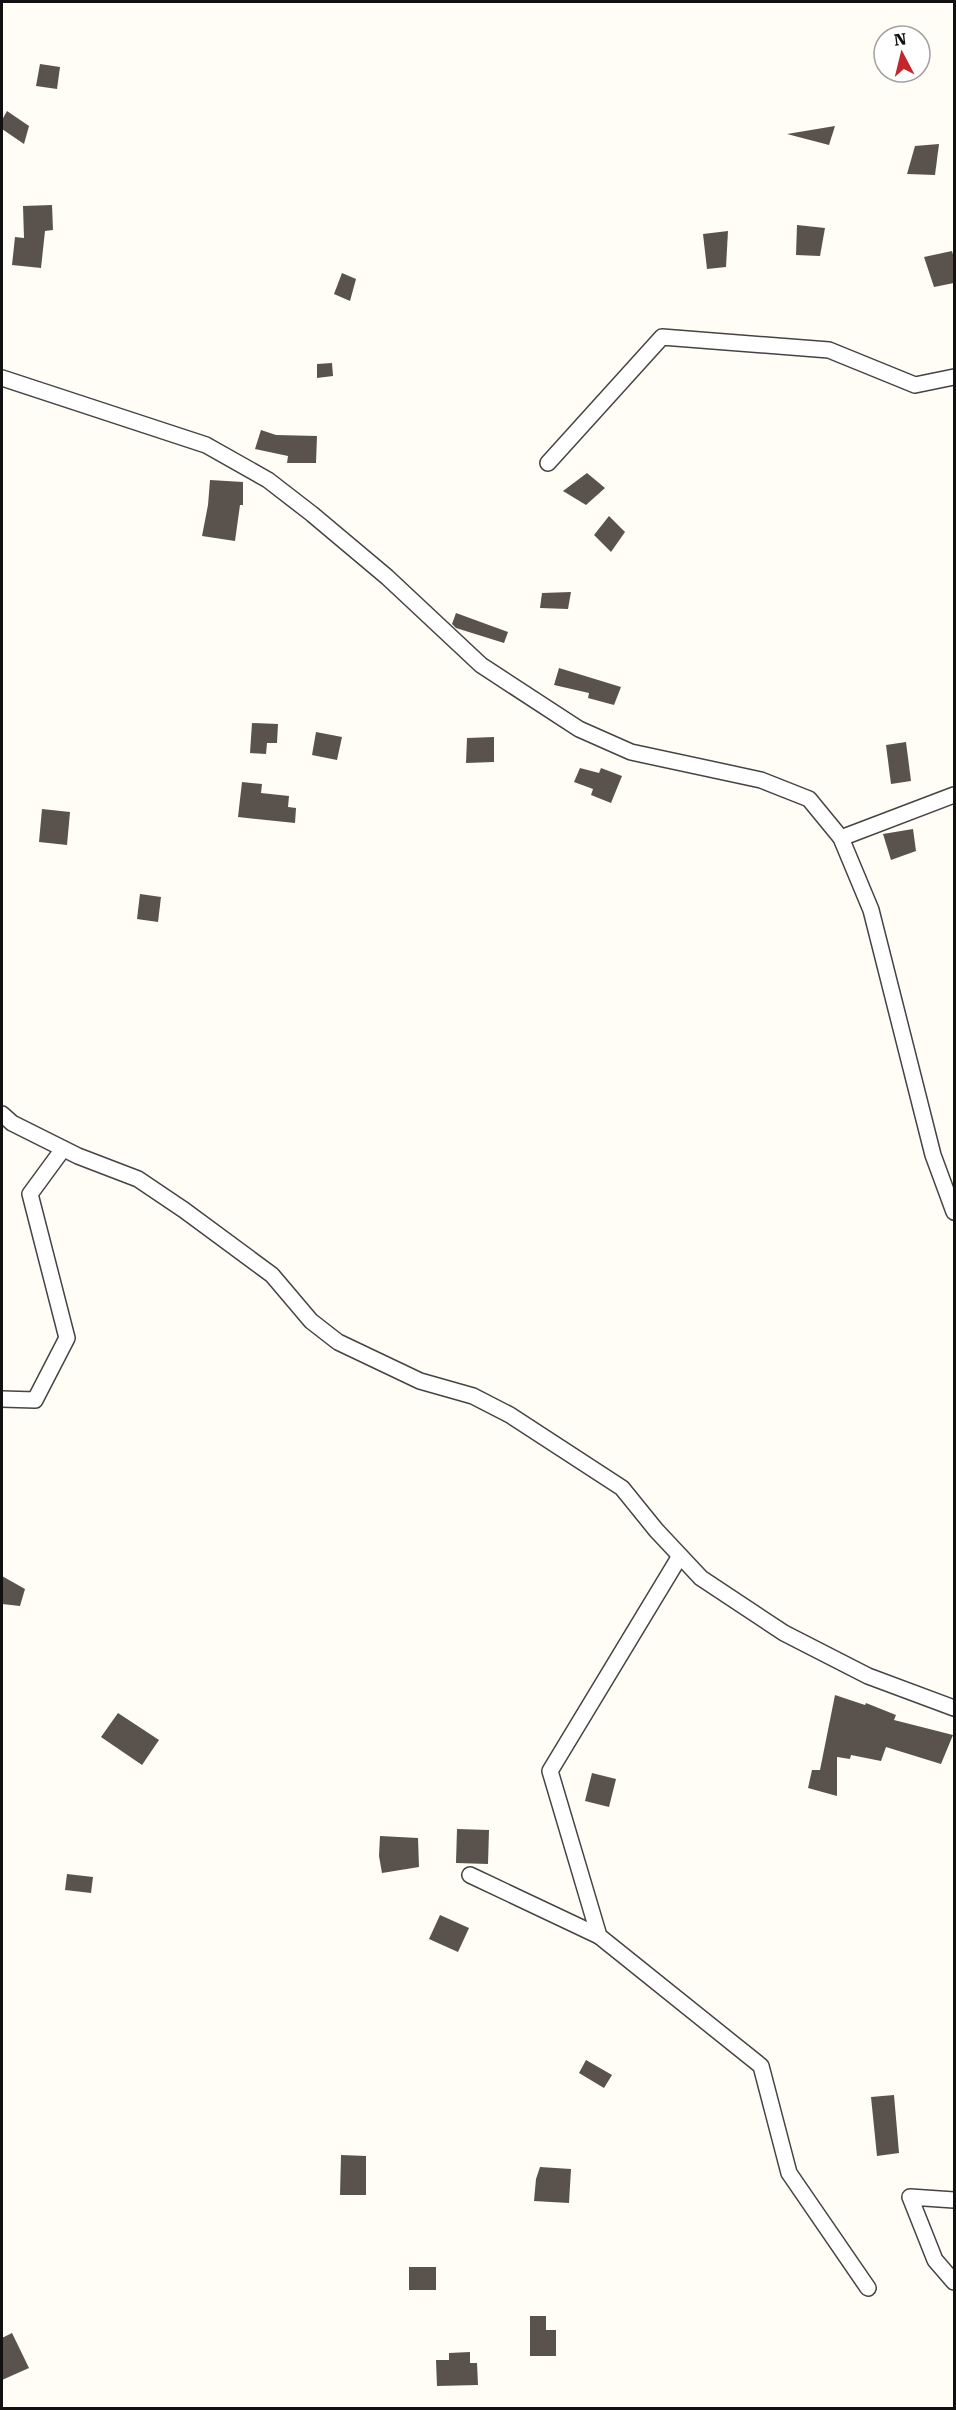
<svg xmlns="http://www.w3.org/2000/svg" width="956" height="2410" viewBox="0 0 956 2410" font-family="'Roboto Serif',serif">
	<style>
		.building { fill: #5a524d }
		.lines { fill: none; stroke-linecap: round; stroke-linejoin: round }
		.street-casing { stroke: #444; stroke-width: 18 }
		.street { stroke: #fff; stroke-width: 15 }
	</style>
	<rect width="100%" height="100%" fill="#fffdf5"/>
	<g class="building">
		<polygon points="40,64 60,67 57,89 36,86"/>
		<polygon points="7,111 29,126 24,144 2,129 2,120"/>
		<polygon points="835,126 829,145 787,134"/>
		<polygon points="939,144 935,175 907,174 915,146"/>
		<polygon points="52,205 53,230 45,231 41,268 12,265 15,237 24,238 23,206"/>
		<polygon points="797,225 825,228 820,256 796,255"/>
		<polygon points="728,231 726,267 707,269 703,234"/>
		<polygon points="952,251 954,258 954,283 934,287 924,257"/>
		<polygon points="342,273 356,279 350,301 334,294"/>
		<polygon points="332,363 333,376 317,378 317,364"/>
		<polygon points="261,430 276,435 317,436 316,463 287,463 288,456 255,449"/>
		<polygon points="587,473 605,488 586,505 563,491"/>
		<polygon points="210,480 243,482 243,505 240,505 235,541 202,536 208,505"/>
		<polygon points="609,516 625,532 611,552 594,535"/>
		<polygon points="571,592 568,609 540,608 542,593"/>
		<polygon points="456,613 508,632 504,643 456,628 452,624"/>
		<polygon points="559,668 621,687 614,705 588,698 589,693 554,685"/>
		<polygon points="252,723 278,724 277,743 267,743 266,754 250,753"/>
		<polygon points="316,732 342,737 337,760 312,755"/>
		<polygon points="494,737 494,762 466,763 467,738"/>
		<polygon points="906,742 911,781 891,784 886,745"/>
		<polygon points="580,768 599,773 601,768 622,776 611,803 591,795 593,789 574,782"/>
		<polygon points="242,782 262,784 261,793 289,796 288,807 296,808 295,823 238,817"/>
		<polygon points="42,809 70,812 67,845 39,842"/>
		<polygon points="913,829 916,851 891,860 883,834"/>
		<polygon points="140,894 161,897 158,922 137,919"/>
		<polygon points="2,1576 25,1589 20,1606 2,1604"/>
		<polygon points="835,1695 865,1705 866,1703 896,1715 894,1720 953,1735 941,1764 886,1747 881,1761 851,1755 850,1759 837,1757 837,1796 808,1788 812,1770 820,1770"/>
		<polygon points="118,1713 159,1740 142,1765 101,1737"/>
		<polygon points="592,1773 616,1779 609,1807 585,1801"/>
		<polygon points="457,1829 489,1830 488,1864 456,1863"/>
		<polygon points="380,1836 418,1838 419,1867 382,1873 379,1856"/>
		<polygon points="67,1874 93,1877 91,1893 65,1890"/>
		<polygon points="440,1915 469,1928 458,1952 429,1939"/>
		<polygon points="586,2060 612,2075 604,2088 579,2073"/>
		<polygon points="894,2095 899,2153 877,2156 871,2097"/>
		<polygon points="341,2155 366,2156 366,2195 340,2195"/>
		<polygon points="540,2167 571,2169 569,2203 534,2201 536,2179"/>
		<rect x="409" y="2267" width="27" height="23"/>
		<polygon points="530,2316 546,2316 546,2330 556,2330 556,2356 530,2356"/>
		<polygon points="12,2333 29,2368 2,2380 2,2338"/>
		<polygon points="470,2352 470,2363 477,2363 478,2385 437,2386 436,2360 449,2360 449,2353"/>
	</g>
	<g class="lines">
		<defs>
			<g id="street">
				<polyline points="2,378 206,445 268,480 312,514 387,577 481,665 579,729 631,752 761,780 809,799 841,838 871,910 933,1155 954,1212"/>
				<polyline points="548,463 662,337 829,350 915,385 954,377"/>
				<polyline points="841,838 954,795"/>
				<polyline points="2,1114 12,1123 78,1156 138,1179 184,1210 272,1275 311,1321 338,1342 420,1381 473,1396 510,1415 622,1488 656,1530 701,1578 784,1633 868,1676 954,1708"/>
				<polyline points="2,1399 35,1400 67,1338 30,1194 63,1149"/>
				<polyline points="680,1556 550,1771 599,1936 761,2066 789,2173 868,2288"/>
				<polyline points="470,1875 599,1936"/>
				<polyline points="954,2200 910,2197 935,2260 954,2282"/>
			</g>
		</defs>
		<use href="#street" class="street-casing"/>
		<use href="#street" class="street"/>
	</g>
	<rect width="956" height="2410" fill="none" stroke="#111111" stroke-width="6"/>
	<g transform="translate(902 54) rotate(353)"><circle r="28" fill="#ffffff" stroke="#a0a0a0" stroke-width="1.5"/>
	<path d="M0-4.5L10 22L0 15L-10 22Z" fill="#c4262e"/>
	<text y="-9" font-size="16" font-weight="bold" text-anchor="middle" fill="#111111">N</text>
	</g>
</svg>
